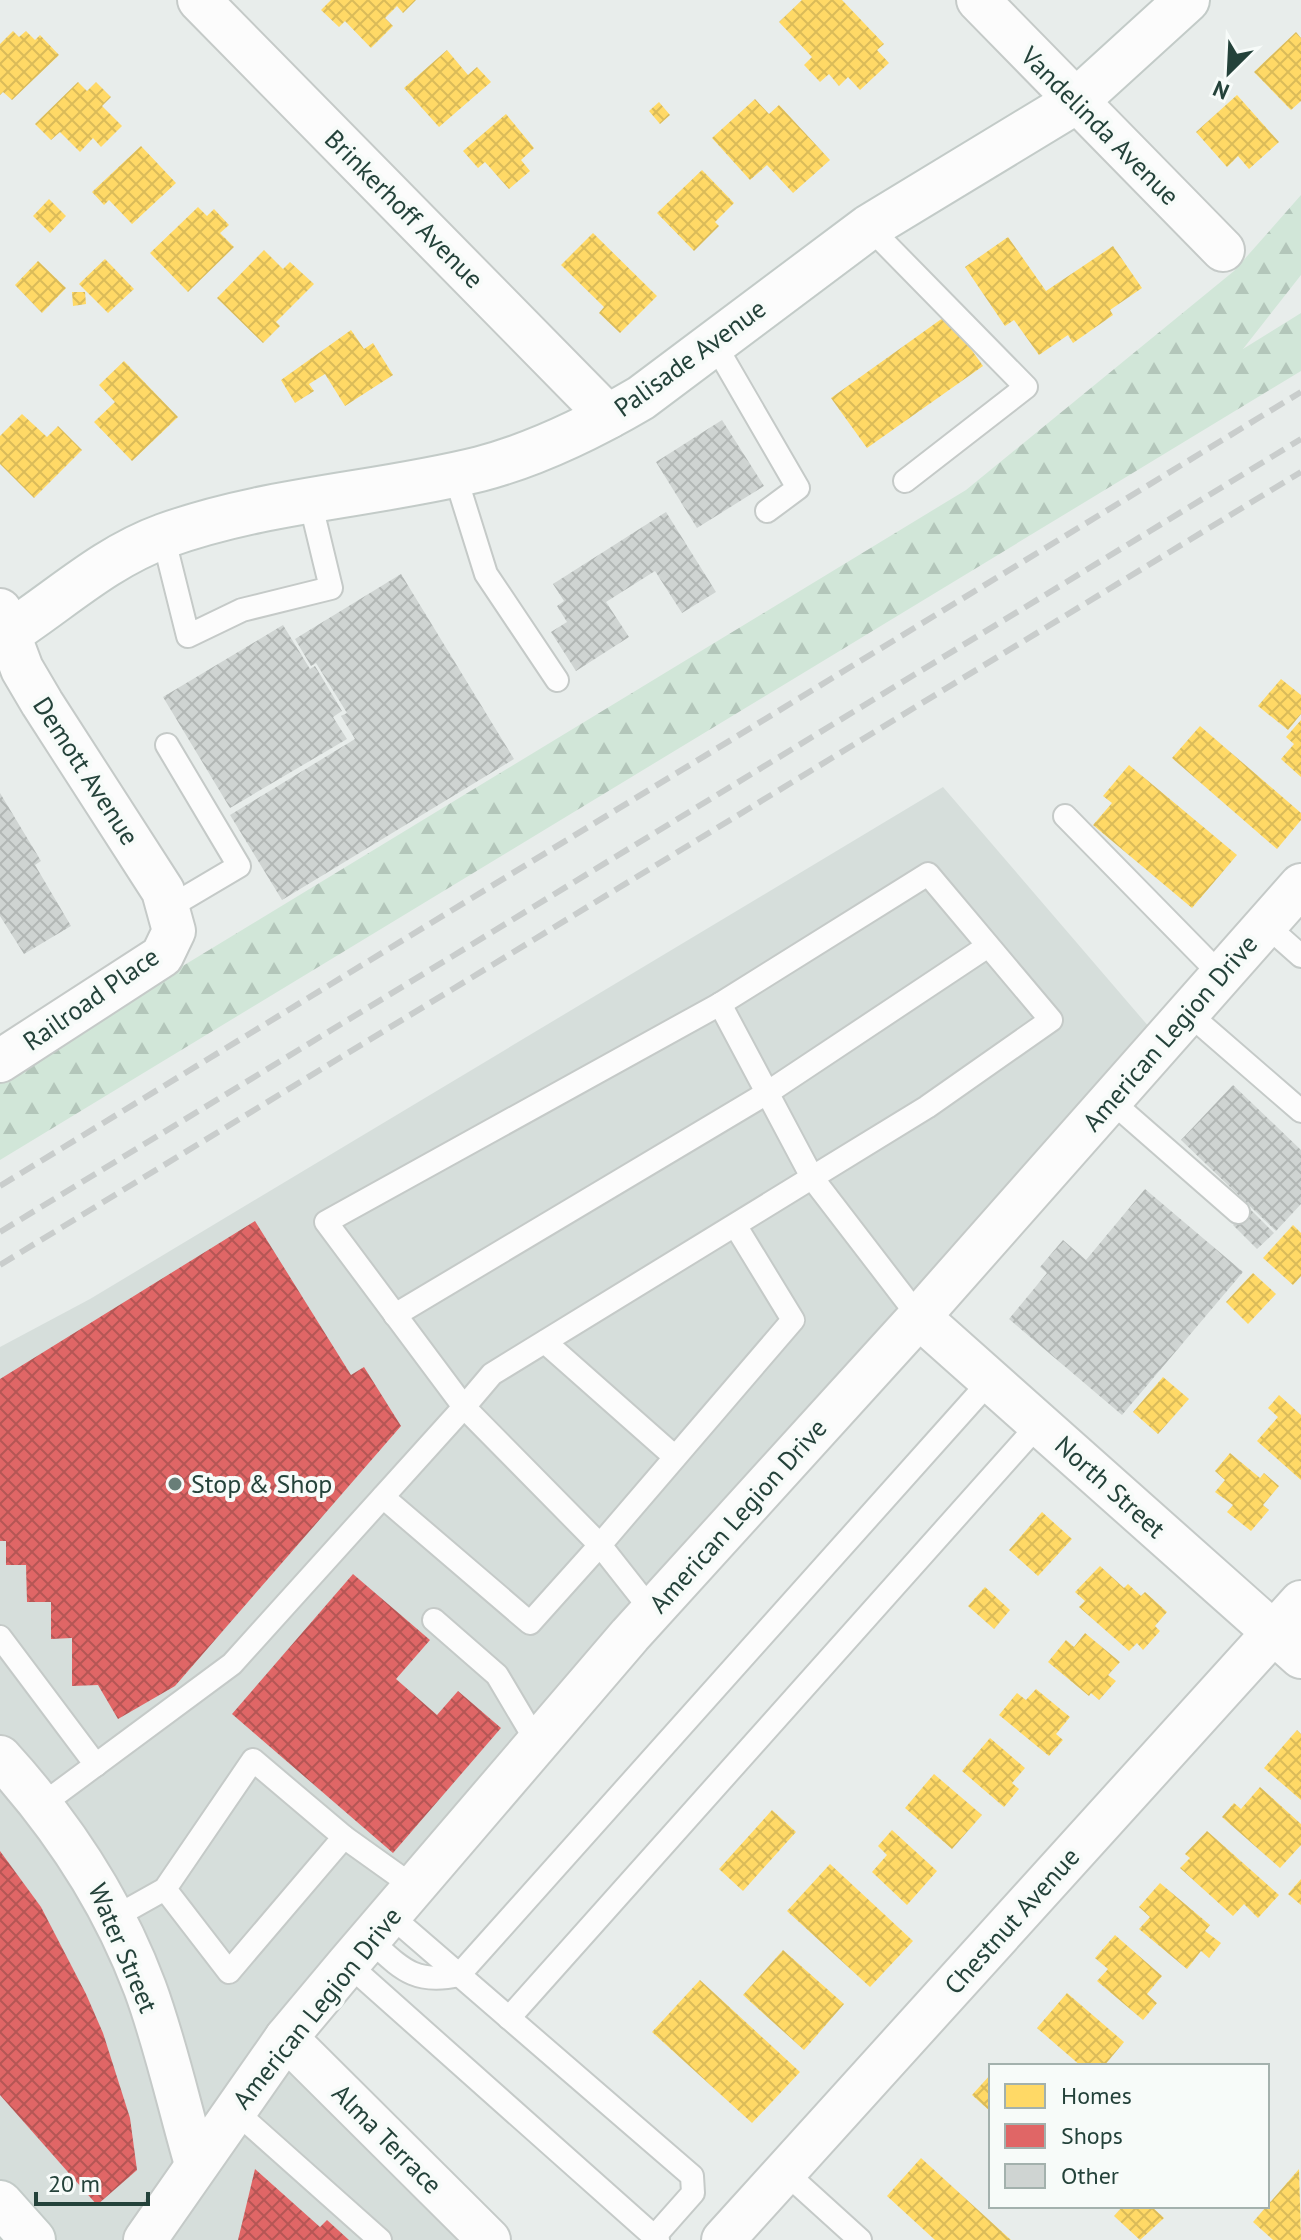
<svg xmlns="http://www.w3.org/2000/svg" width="1301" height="2240" viewBox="0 0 1301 2240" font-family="'PT Sans',sans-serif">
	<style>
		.built { fill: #d6dedb }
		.forest { fill: url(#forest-firs) }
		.homes { fill: url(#homes-cross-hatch) }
		.shops { fill: url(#shops-cross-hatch) }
		.building { fill: url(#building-cross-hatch) }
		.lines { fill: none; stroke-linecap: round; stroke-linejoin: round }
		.lane-casing { stroke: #c5cac8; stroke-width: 26 }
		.street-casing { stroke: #c5cac8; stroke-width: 46 }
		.secondary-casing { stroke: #c3cbc8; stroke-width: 48 }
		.lane { stroke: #fcfcfc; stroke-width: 22 }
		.street { stroke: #fcfcfc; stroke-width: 42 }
		.secondary { stroke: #fcfcfc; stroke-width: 44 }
		.rail { stroke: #c9cdcc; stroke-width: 6; stroke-dasharray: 16 8; stroke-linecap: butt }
		.poi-dot { fill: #697e78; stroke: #f7fbf9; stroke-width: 3 }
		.labels { text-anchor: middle; stroke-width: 8; stroke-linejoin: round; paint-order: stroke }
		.street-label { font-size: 26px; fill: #24423a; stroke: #f7fbf9 }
		.poi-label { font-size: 26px; fill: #24423a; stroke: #f7fbf9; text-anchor: start }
	</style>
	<defs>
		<pattern id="forest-firs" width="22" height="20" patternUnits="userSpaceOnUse" patternTransform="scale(2)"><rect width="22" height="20" fill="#d1e6d8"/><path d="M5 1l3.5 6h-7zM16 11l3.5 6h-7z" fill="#b3c6ba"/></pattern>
		<pattern id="homes-cross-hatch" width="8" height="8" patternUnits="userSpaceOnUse" patternTransform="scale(2)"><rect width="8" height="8" fill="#ffd966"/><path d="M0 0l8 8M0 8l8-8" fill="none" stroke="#dabb59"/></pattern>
		<pattern id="shops-cross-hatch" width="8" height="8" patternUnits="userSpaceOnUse" patternTransform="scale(2)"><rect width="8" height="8" fill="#e06666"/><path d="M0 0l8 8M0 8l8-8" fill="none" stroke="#b55655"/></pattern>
		<pattern id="building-cross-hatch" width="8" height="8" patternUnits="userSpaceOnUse" patternTransform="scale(2)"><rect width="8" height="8" fill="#cfd4d2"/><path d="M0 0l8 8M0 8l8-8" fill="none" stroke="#b2b7b5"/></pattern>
	</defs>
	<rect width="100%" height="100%" fill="#e8edeb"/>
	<polygon class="built" points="943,787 1162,1042 286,2037 489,2240 0,2240 0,1347 90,1299"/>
	<polygon class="forest" points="1301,195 1301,275 1243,349 1301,313 1301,371 0,1160 0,1077 966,490 1234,271"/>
	<g class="homes">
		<polygon points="331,0 416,0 403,13 397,6 385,18 393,26 371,48 345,21 339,27 321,10"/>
		<polygon points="802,0 842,0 884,44 877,50 889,63 860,90 848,77 839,86 829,74 820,82 804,65 812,57 779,22"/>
		<polygon points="13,31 19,37 26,31 35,40 40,35 59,55 12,100 3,92 0,95 0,44"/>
		<polygon points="1296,32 1301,38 1301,101 1291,110 1254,72"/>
		<polygon points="447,50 468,75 477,67 491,82 439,127 404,88"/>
		<polygon points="78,82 87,91 96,82 111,97 102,106 122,126 101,147 93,138 80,152 60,132 51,140 35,124"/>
		<polygon points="1237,95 1279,142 1249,169 1238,156 1227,167 1196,132"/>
		<polygon points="755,99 769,114 779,105 830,160 793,193 767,165 750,180 712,138"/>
		<polygon points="659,102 670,115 660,124 649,111"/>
		<polygon points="506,114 534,148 521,160 530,171 509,189 485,162 478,168 463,151"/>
		<polygon points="141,146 176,183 132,224 109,200 104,205 92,192"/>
		<polygon points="702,170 734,203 715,222 719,226 694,251 657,213"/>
		<polygon points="49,199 66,216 50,233 33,216"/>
		<polygon points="198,207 207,216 214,209 229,225 220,233 234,247 188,292 150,253"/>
		<polygon points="593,233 657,296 620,333 599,313 604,307 561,265"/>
		<polygon points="1008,237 1046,291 1113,246 1142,288 1110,310 1113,315 1073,343 1068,335 1039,355 1014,320 1005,326 965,267"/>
		<polygon points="264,250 283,269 290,262 314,284 276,322 280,326 263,343 217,298"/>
		<polygon points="105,259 134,289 108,313 79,284"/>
		<polygon points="38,261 66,288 42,313 15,285"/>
		<polygon points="72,292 85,292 86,304 73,306"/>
		<polygon points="947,315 983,366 867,448 831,398"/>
		<polygon points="351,330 364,349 373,343 393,375 345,406 325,374 309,384 314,391 295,403 281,380"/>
		<polygon points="124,361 178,417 132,461 94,422 115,402 99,385"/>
		<polygon points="22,414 47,437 58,426 82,450 34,498 0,464 0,436"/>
		<polygon points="1281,679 1301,695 1301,714 1288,730 1258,706"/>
		<polygon points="1301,720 1301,777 1281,759 1294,744 1286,737"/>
		<polygon points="1200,726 1301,813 1301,820 1277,849 1172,758"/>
		<polygon points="1129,765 1237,855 1192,908 1093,825 1112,803 1103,796"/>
		<polygon points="1293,1225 1301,1233 1301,1276 1293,1285 1263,1258"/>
		<polygon points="1253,1273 1276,1294 1248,1324 1226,1302"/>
		<polygon points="1163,1377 1189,1399 1158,1434 1133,1412"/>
		<polygon points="1279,1395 1301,1415 1301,1480 1257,1441 1278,1417 1268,1408"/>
		<polygon points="1230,1453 1260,1478 1264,1473 1279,1486 1263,1505 1269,1510 1251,1531 1227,1512 1233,1505 1215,1492 1225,1480 1215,1471"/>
		<polygon points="1042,1512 1072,1539 1038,1576 1009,1550"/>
		<polygon points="1100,1566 1124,1588 1128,1584 1141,1596 1145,1592 1167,1612 1155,1626 1160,1631 1143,1650 1137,1643 1129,1651 1079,1607 1085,1601 1075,1592"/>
		<polygon points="985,1587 1010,1610 994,1629 968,1606"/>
		<polygon points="1085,1633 1120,1662 1108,1675 1116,1681 1099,1700 1091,1693 1089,1696 1048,1662 1066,1640 1074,1647"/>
		<polygon points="1036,1689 1070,1717 1056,1734 1063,1740 1049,1756 999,1715 1017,1693 1026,1700"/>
		<polygon points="1297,1730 1301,1734 1301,1800 1264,1768"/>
		<polygon points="990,1738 1025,1768 1012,1783 1019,1789 1004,1807 962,1771"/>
		<polygon points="934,1774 982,1815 952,1849 905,1808"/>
		<polygon points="1260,1787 1301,1824 1301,1845 1280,1868 1222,1817 1234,1803 1241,1809"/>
		<polygon points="772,1810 796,1832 743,1891 719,1869"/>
		<polygon points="892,1830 937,1871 907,1905 872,1872 887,1855 878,1846"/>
		<polygon points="1207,1831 1279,1895 1258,1918 1244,1904 1233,1916 1180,1868 1190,1858 1185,1854"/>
		<polygon points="830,1864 913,1941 870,1987 787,1911"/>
		<polygon points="1301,1879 1301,1905 1288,1894"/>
		<polygon points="1160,1883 1210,1925 1205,1931 1221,1943 1209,1958 1201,1951 1187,1969 1139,1929 1150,1917 1139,1907"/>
		<polygon points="1115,1935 1162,1976 1147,1994 1157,2003 1143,2020 1097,1981 1108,1969 1095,1958"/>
		<polygon points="783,1950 844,2004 804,2050 743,1995"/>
		<polygon points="700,1980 800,2072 752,2123 652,2032"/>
		<polygon points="1067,1993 1124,2042 1104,2066 1081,2066 1037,2028"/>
		<polygon points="991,2074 991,2112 972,2095"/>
		<polygon points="921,2158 1011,2240 935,2240 887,2196"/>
		<polygon points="1299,2169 1301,2240 1273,2240 1253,2222"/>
		<polygon points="1123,2206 1151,2206 1164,2218 1140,2240 1114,2216"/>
	</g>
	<g class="shops">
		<polygon points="255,1221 351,1375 364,1367 401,1426 175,1686 118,1719 98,1685 72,1686 72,1638 51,1639 51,1602 27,1602 26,1565 6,1565 6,1541 0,1541 0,1379"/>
		<polygon points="353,1574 430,1640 396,1679 437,1715 458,1691 501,1728 393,1853 232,1714"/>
		<polygon points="0,1851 41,1907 86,1994 103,2033 130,2118 137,2170 97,2205 0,2095"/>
		<polygon points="255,2169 320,2227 327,2220 349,2240 238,2240"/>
	</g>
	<g class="building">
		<polygon points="722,420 764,486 697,528 656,462"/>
		<polygon points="666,512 716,592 682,613 655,571 606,602 629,637 576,671 551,632 567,622 557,606 564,601 553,584"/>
		<polygon points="401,574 514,759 282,900 230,815 355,739 341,716 347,713 316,663 311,666 295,639"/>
		<polygon points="283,625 310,669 315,666 342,711 333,717 347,739 230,808 163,697"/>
		<polygon points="0,793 41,861 35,865 71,926 24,954 0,916"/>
		<polygon points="1233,1085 1301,1150 1301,1204 1276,1231 1181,1140"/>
		<polygon points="1145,1189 1243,1272 1122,1415 1009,1319 1047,1273 1040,1267 1063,1240 1086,1260"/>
		<polygon points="1250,1209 1274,1233 1257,1249 1233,1225"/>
	</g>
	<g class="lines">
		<defs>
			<g id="lane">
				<polyline points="869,227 1026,387 905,481"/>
				<polyline points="714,343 798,488 767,511"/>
				<polyline points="455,475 486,574 557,680"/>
				<polyline points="163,536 188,636 242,610 331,588 310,501"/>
				<polyline points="167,745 239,866 168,908"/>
				<polyline points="1065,816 1221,975"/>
				<polyline points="1266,925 1301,956"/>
				<polyline points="720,1004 813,1179 919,1317"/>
				<polyline points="1188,1013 1301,1111"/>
				<polyline points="1110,1100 1238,1212"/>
				<polyline points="395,1315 767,1093 988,946"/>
				<polyline points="545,1342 675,1457"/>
				<polyline points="383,1497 530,1623 600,1545 652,1611"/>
				<polyline points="434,1620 497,1675 538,1744"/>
				<polyline points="0,1637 96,1765"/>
				<polyline points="43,1804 232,1664 464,1407 492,1374 927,1107 1051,1020 928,874 720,1004 326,1222 464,1407 600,1545 793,1320 735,1225"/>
				<polyline points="344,1837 414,1887"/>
				<polyline points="390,1915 692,2176 693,2193 654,2237"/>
				<polyline points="115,1917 165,1889 229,1972 344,1837 253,1760 165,1889"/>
				<path d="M370,1940C401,1968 414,1985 459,1975L990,1381"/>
				<polyline points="348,1964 658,2240"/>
				<polyline points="509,2018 1039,1424"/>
				<polyline points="234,2110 380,2240"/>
				<polyline points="785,2172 860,2240"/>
			</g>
			<g id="street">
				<polyline points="199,0 609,417"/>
				<polyline points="978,0 1223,250"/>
				<polyline points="0,610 22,669 42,703 163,891 174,931 162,956 0,1061"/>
				<polyline points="919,1317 1301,1657"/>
				<path d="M0,1757C63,1826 112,1900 145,1988C166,2045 179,2106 196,2164"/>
				<polyline points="286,2038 489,2240"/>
				<polyline points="145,2240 286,2038 348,1964 630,1635 919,1317 1301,885"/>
				<polyline points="723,2240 1301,1602"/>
			</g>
			<g id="secondary">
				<path d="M0,639C56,604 101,559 164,536C266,499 376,495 480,469C537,454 590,428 641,398L869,227L1075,102L1187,0"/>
				<polyline points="0,2203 33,2240"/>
			</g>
		</defs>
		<use href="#lane" class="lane-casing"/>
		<use href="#street" class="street-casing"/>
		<use href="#secondary" class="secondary-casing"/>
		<use href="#lane" class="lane"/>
		<use href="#street" class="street"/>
		<use href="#secondary" class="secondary"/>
		<g class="rail">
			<polyline points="0,1186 1301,392"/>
			<polyline points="0,1232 1301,439"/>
			<polyline points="0,1265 1301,472"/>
		</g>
	</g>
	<circle class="poi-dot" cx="175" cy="1484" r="8"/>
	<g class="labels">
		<g class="street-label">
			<text transform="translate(1100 126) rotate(45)" y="9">Vandelinda Avenue</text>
			<text transform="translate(404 209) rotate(45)" y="9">Brinkerhoff Avenue</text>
			<text transform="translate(690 358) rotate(-36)" y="9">Palisade Avenue</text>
			<text transform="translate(86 771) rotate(57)" y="9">Demott Avenue</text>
			<text transform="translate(91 999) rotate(-35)" y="9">Railroad Place</text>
			<text transform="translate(1170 1033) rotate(-49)" y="9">American Legion Drive</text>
			<text transform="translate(1110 1487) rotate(42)" y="9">North Street</text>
			<text transform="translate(738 1516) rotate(-48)" y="9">American Legion Drive</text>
			<text transform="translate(1012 1921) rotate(-48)" y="9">Chestnut Avenue</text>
			<text transform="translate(123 1948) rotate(67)" y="9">Water Street</text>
			<text transform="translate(317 2008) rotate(-51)" y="9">American Legion Drive</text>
			<text transform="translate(387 2139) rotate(45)" y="9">Alma Terrace</text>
		</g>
		<g class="poi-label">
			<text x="191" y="1493">Stop &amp; Shop</text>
		</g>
	</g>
	<rect x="989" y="2064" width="280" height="144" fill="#f7fbf9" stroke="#a3b1ad" stroke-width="2"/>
	<rect x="1005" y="2084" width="40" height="24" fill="#ffd966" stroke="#a3b1ad" stroke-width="2"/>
	<text x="1061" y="2104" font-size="24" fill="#24423a">Homes</text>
	<rect x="1005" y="2124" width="40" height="24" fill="#e06666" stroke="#a3b1ad" stroke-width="2"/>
	<text x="1061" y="2144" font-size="24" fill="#24423a">Shops</text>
	<rect x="1005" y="2164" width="40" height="24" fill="#cfd4d2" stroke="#a3b1ad" stroke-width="2"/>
	<text x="1061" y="2184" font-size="24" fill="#24423a">Other</text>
	<g transform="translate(1229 72) rotate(204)" stroke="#f7fbf9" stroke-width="6" paint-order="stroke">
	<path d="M0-6L14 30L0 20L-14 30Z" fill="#24423a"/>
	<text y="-12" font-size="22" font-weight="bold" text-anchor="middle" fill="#24423a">N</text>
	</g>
	<path d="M36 2192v12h112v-12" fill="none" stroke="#24423a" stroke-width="4"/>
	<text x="48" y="2192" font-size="24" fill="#24423a" stroke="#f7fbf9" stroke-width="6" paint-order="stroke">20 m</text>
</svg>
